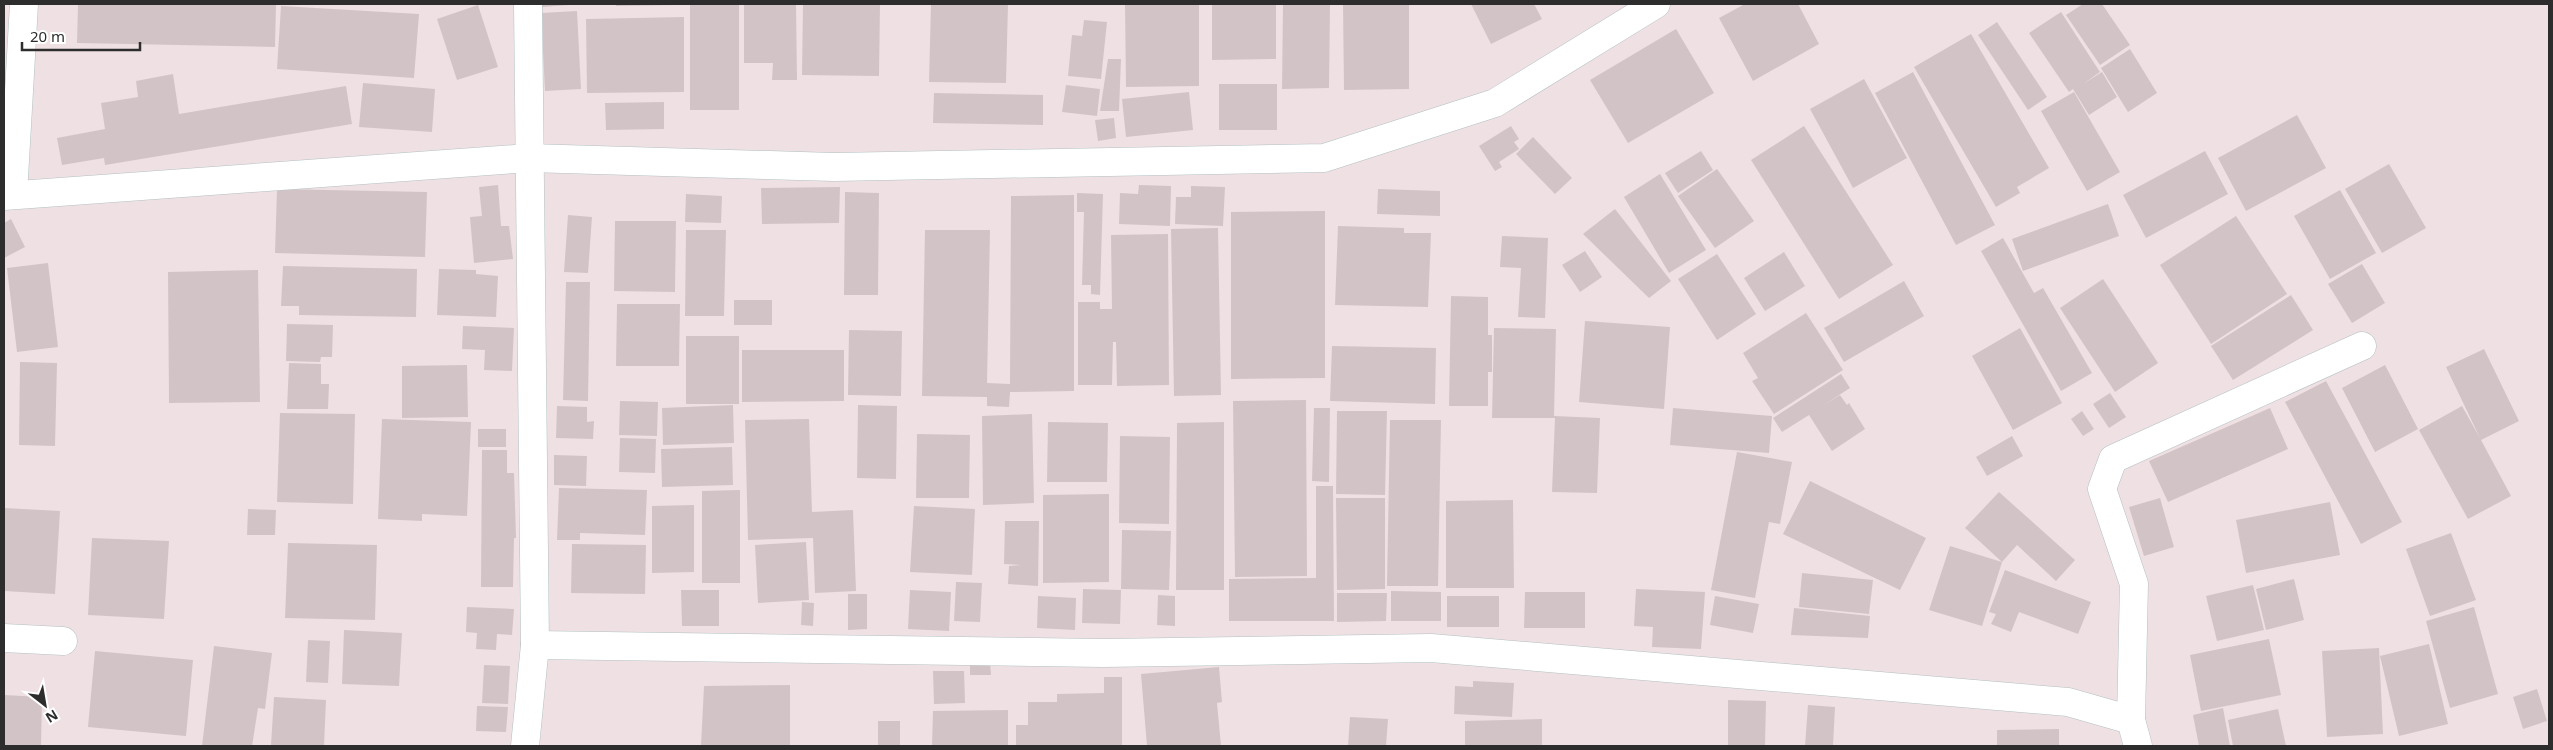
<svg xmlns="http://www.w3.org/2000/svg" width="2553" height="750" viewBox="0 0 2553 750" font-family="'Noto Sans',sans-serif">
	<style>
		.building { fill: #d2c4c6 }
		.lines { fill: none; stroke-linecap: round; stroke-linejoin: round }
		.street-casing { stroke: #b3c0c1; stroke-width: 29 }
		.street { stroke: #fff; stroke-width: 28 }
	</style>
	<rect width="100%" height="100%" fill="#efe0e3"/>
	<g class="building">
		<polygon points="78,4 276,4 275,47 77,43"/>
		<polygon points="541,4 569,4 569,5 542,7"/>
		<polygon points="616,4 677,4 677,5 616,6"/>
		<rect x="690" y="4" width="49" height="106"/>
		<polygon points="744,4 796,4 797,80 772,80 773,63 744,63"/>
		<polygon points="803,4 880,4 879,76 802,75"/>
		<polygon points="931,4 1008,4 1006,83 929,82"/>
		<polygon points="1125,4 1199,4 1199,86 1126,87"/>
		<polygon points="1212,4 1276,4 1276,59 1212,60"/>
		<polygon points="1283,4 1330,4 1329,88 1282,89"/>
		<polygon points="1343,4 1409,4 1409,89 1344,90"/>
		<polygon points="1471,4 1534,4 1542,19 1491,44"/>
		<polygon points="1745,4 1798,4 1819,44 1753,81 1719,18"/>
		<polygon points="2083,4 2102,4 2130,45 2100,65 2066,15"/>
		<polygon points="478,5 498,67 457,80 437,19"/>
		<polygon points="281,6 419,14 414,78 277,69"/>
		<polygon points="577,11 581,89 545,91 541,13"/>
		<polygon points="2061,12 2100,72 2083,84 2102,72 2117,97 2089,115 2073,89 2069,92 2029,33"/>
		<polygon points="684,17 684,92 587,93 586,19"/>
		<polygon points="1084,20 1107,22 1101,79 1068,76 1072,35 1082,36"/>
		<polygon points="1997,22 2047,97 2028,110 1978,35"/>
		<polygon points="1676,29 1714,93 1628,143 1590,80"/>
		<polygon points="1971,34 2049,168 2017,187 2020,193 1996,207 1914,67"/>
		<polygon points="2130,49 2157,93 2128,112 2101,68"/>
		<polygon points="1108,59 1121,59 1119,111 1100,111"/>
		<polygon points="1913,72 1995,225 1956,245 1875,93"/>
		<polygon points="173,74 179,114 346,86 352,124 105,165 104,158 62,165 57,138 105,129 101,103 138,97 136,81"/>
		<polygon points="1864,79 1907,158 1853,188 1810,109"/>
		<polygon points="363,83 435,89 432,132 359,127"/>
		<rect x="1219" y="84" width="58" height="46"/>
		<polygon points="1066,85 1100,89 1097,116 1062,112"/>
		<polygon points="1189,92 1193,130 1126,137 1122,99"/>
		<polygon points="2074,92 2120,172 2087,191 2041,111"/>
		<polygon points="934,93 1043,95 1043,125 933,123"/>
		<polygon points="664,102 664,129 606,130 605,103"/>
		<polygon points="2297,115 2326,168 2246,211 2218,158"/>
		<polygon points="1114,118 1116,138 1098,141 1095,120"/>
		<polygon points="1511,126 1519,139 1514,142 1519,149 1499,162 1502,167 1495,171 1479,146"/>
		<polygon points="1804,126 1893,265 1839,299 1751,160"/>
		<polygon points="1533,137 1572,178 1555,194 1516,154"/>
		<polygon points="1701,151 1713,170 1678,193 1665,173"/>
		<polygon points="2205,151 2228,194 2146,238 2123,195"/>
		<polygon points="2389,164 2426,228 2382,253 2345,189"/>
		<polygon points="1717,169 1754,221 1715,248 1678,196"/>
		<polygon points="1660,174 1706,250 1669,273 1624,197"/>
		<polygon points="498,185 501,226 509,226 513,259 474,263 470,217 482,216 479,187"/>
		<polygon points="1139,185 1171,186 1170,226 1119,224 1120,193 1138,194"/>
		<polygon points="1191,186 1225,187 1223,226 1175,224 1176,197 1191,197"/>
		<polygon points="840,187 839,223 762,224 761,188"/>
		<polygon points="277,189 427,192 425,257 275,253"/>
		<polygon points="1378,189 1440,191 1440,216 1377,214"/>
		<polygon points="2340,190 2376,253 2330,279 2294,216"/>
		<polygon points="845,192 879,193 878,295 844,295"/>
		<polygon points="1077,193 1103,194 1100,295 1091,294 1091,285 1082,285 1084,212 1077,212"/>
		<polygon points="686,194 722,196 721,223 685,222"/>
		<polygon points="1074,195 1074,391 1010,392 1009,407 987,406 987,397 922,396 925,230 990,230 987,383 1010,384 1011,196"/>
		<polygon points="2108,204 2119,236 2023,271 2012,239"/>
		<polygon points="1615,209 1671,281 1649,298 1583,234"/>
		<polygon points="1325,211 1325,378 1231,379 1231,212"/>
		<polygon points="568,215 592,217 588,273 564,272"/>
		<polygon points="2236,216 2287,294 2211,344 2160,265"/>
		<polygon points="11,219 25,247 4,258 4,223"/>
		<polygon points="615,221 676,221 675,292 614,291"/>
		<polygon points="1338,226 1404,228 1404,233 1431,233 1428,307 1335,305"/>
		<polygon points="1218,228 1221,395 1174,396 1171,229"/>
		<polygon points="686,230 726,230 724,316 685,316"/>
		<polygon points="1168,234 1169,385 1117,386 1116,342 1113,342 1112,385 1078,385 1078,302 1100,302 1100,309 1112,309 1111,235"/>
		<polygon points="1502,236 1548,238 1545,318 1518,317 1521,268 1500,267"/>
		<polygon points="2003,238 2034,293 2043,288 2092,373 2061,391 1981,251"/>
		<polygon points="1585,251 1602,277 1580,292 1562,265"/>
		<polygon points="1784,252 1805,286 1765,311 1744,278"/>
		<polygon points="1717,254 1756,314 1717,340 1678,279"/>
		<polygon points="48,263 58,347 17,352 7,268"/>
		<polygon points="2362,264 2385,303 2352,323 2328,284"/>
		<polygon points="283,266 417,269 416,317 299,315 299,306 281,306"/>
		<polygon points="439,269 476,270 476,274 498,276 496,317 437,315"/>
		<polygon points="258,270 260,402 169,403 168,272"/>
		<polygon points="2103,279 2158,363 2115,392 2060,308"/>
		<polygon points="1904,281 1924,316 1844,362 1824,328"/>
		<polygon points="566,282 590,282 588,401 563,400"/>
		<polygon points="2291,295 2313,330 2233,380 2211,346"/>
		<polygon points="1451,296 1488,297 1488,335 1492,335 1492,372 1488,372 1488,406 1449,406"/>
		<rect x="734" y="300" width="38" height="25"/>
		<polygon points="617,304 680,304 679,366 616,366"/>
		<polygon points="1806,313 1843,370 1774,414 1752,381 1758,378 1743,353"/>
		<polygon points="1585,321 1670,327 1664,409 1579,402"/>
		<polygon points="287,324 333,325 332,357 321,357 320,362 286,361"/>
		<polygon points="463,326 514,328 512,371 484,370 485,350 462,349"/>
		<polygon points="1494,328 1556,329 1554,416 1600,418 1597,493 1552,492 1555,418 1492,418"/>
		<polygon points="2020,328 2062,403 2013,430 1972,356"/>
		<polygon points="849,330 902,331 901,396 848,395"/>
		<rect x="686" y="336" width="53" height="68"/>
		<polygon points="1332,346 1436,348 1435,404 1330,401"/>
		<polygon points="2484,349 2519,421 2481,440 2511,496 2468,519 2419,430 2462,406 2480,438 2446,367"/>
		<polygon points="742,350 844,350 844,401 742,402"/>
		<polygon points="20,362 57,363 55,446 19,445"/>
		<polygon points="289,363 321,364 321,384 329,384 328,409 287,409"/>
		<polygon points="467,365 468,417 402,418 402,366"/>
		<polygon points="2385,365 2418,429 2375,452 2342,388"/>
		<polygon points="1841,374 1850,388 1822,406 1840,395 1847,405 1849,403 1865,429 1832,451 1809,415 1782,432 1773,418"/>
		<polygon points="2326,381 2402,522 2361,544 2285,402"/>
		<polygon points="2110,393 2126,417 2109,428 2093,404"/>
		<polygon points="1306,400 1307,576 1235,577 1233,401"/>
		<polygon points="620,401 658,402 657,436 619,435"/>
		<polygon points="733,405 734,443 663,445 662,408"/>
		<polygon points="858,405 897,406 896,479 857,478"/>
		<polygon points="557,406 587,407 587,422 594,421 593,439 556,438"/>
		<polygon points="1314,408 1330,408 1329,482 1312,481"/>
		<polygon points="1673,408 1772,416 1769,453 1670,445"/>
		<polygon points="2270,408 2288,449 2168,502 2149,461"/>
		<polygon points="1337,411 1387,411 1385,495 1336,494"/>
		<polygon points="2082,411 2094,429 2083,436 2071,419"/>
		<polygon points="280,413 355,414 353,504 277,502"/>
		<polygon points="1032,414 1034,503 983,505 982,416"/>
		<polygon points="382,419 471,422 467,516 422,514 422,521 378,519"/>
		<polygon points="809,419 812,512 853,510 856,591 815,593 813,538 748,540 745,420"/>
		<polygon points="1390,420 1441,420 1438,586 1387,586"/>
		<polygon points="1048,422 1108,423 1107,482 1047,482"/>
		<polygon points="1224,422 1224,590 1176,590 1177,423"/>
		<rect x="478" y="429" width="28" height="18"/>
		<polygon points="917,434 970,435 969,498 916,498"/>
		<polygon points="1120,436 1170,437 1169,524 1119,523"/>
		<polygon points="2012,436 2023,456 1987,476 1976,457"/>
		<polygon points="620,438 656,439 655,473 619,472"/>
		<polygon points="732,447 733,485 662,487 661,449"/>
		<polygon points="482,450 507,450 507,473 514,473 516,538 514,538 513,587 481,587"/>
		<polygon points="1737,452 1792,462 1780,524 1769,522 1755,598 1711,590"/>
		<polygon points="554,455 587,456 586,486 554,485"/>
		<polygon points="1810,481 1926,538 1900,590 1783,534"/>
		<polygon points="1316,486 1333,486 1334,621 1229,621 1229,579 1316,578"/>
		<polygon points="559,488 647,490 645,535 580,533 580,540 557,540"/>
		<polygon points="740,490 740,583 702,583 702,491"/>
		<polygon points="1999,492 2075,560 2056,581 2017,545 2002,562 1965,528"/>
		<polygon points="1109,494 1109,582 1043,583 1043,495"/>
		<polygon points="1336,498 1385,498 1385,589 1337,590"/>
		<polygon points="2160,498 2174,547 2144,556 2129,507"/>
		<polygon points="1513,500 1514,588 1446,588 1446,501"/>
		<polygon points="2330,502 2340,555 2246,573 2236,520"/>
		<polygon points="694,505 694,572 652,573 652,506"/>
		<polygon points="914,506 975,509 972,575 910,572"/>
		<polygon points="4,508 60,511 55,594 4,591"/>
		<polygon points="248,509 276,510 275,535 247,535"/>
		<polygon points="1005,521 1039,521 1038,586 1008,584 1009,566 1021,565 1004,564"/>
		<polygon points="1122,530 1171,531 1169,590 1121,589"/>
		<polygon points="2451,533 2476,600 2430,616 2406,549"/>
		<polygon points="92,538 169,541 164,619 88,615"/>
		<polygon points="806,542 809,600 758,603 755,545"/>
		<polygon points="288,543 377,545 375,620 285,618"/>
		<polygon points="572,544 646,545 645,594 571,593"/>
		<polygon points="1950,546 2002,562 1982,626 1929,610"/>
		<polygon points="2005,570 2091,602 2078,634 2019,612 2011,632 1991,624 1996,614 1989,612"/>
		<polygon points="1802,573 1873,580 1869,614 1799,607"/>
		<polygon points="2294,579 2304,620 2266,630 2256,589"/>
		<polygon points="956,582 982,583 980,622 954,621"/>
		<polygon points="2253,585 2264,630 2217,641 2206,596"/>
		<polygon points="1083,589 1121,590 1120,624 1082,623"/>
		<polygon points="1636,589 1705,592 1701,649 1652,647 1653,627 1634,626"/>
		<polygon points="681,590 719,590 719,626 682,626"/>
		<polygon points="910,590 951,592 949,631 908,629"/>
		<polygon points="1391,591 1441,592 1441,621 1391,621"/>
		<polygon points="1525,592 1585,592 1585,628 1524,628"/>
		<polygon points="1337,593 1387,593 1386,621 1337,622"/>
		<polygon points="848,594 867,594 867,629 848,630"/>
		<polygon points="1158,595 1175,596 1175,626 1157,625"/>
		<polygon points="1038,596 1076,598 1075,630 1037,628"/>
		<rect x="1447" y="596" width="52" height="31"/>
		<polygon points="1715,596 1759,604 1753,633 1710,625"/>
		<polygon points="802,602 814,603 813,626 801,625"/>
		<polygon points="467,607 514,609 512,635 497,634 496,650 476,649 477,633 466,632"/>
		<polygon points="2474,607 2498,694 2450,708 2426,621"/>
		<polygon points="1794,608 1870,616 1868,638 1791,635"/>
		<polygon points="344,630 402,633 399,686 342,684"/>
		<polygon points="2269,639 2281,695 2201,711 2190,655"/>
		<polygon points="308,640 330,641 328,683 306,682"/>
		<polygon points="2429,644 2448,724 2399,736 2380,656"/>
		<polygon points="214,646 272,653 265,709 258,708 252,746 202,746"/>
		<polygon points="2379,648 2383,734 2327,737 2322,651"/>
		<polygon points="95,651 193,660 186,736 88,727"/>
		<polygon points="990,661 991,675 970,675 970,662"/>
		<polygon points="484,665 510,666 508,704 482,703"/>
		<polygon points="1219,667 1222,702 1217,703 1221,746 1147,746 1141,674"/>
		<polygon points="933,671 964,671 965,703 934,704"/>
		<polygon points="1104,677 1122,677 1122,746 1016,746 1016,725 1028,725 1028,702 1057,702 1057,694 1104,693"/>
		<polygon points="1473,681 1514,683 1512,717 1454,714 1455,686 1473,687"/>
		<polygon points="790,685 790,746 701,746 704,686"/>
		<polygon points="2537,689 2547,721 2523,729 2513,697"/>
		<polygon points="4,695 42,697 41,746 4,746"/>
		<polygon points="274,697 326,700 324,746 271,745"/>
		<polygon points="1728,700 1766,701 1765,746 1728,746"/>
		<polygon points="1808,705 1835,707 1833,746 1805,746"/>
		<polygon points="477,706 508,707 506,732 476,731"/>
		<polygon points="2223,708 2230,746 2199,746 2193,715"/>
		<polygon points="2278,709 2286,746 2233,746 2228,720"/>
		<polygon points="1008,710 1008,746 932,746 933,711"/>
		<polygon points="1350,717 1388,719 1386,746 1348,746"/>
		<polygon points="1542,719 1542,746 1465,746 1465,721"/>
		<rect x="878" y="721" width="22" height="25"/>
		<polygon points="2059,729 2059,746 1997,746 1997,730"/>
	</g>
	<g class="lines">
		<defs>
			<g id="street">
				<polyline points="13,195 24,4"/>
				<polyline points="4,196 529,158 834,167 1324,158 1495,103 1656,4"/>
				<polyline points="4,638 63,641"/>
				<polyline points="535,645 1103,653 1431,648 2068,702 2131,720 2138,746"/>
				<polyline points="2131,720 2134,584 2102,489 2113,459 2362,346"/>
				<polyline points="525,746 535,645 528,4"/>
			</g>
		</defs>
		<use href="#street" class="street-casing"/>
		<use href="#street" class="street"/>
	</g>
	<rect width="2553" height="750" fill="none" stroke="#2d2d2d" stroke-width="10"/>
	<g transform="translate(45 705) rotate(149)" stroke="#ffffff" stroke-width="4" paint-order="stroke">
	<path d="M0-4L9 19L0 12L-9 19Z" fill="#2d2d2d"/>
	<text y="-8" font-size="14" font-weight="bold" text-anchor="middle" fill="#2d2d2d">N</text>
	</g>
	<path d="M22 42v8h118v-8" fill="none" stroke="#2d2d2d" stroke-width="2.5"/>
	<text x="30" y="42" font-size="15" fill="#2d2d2d" stroke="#ffffff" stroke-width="4" paint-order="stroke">20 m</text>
</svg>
